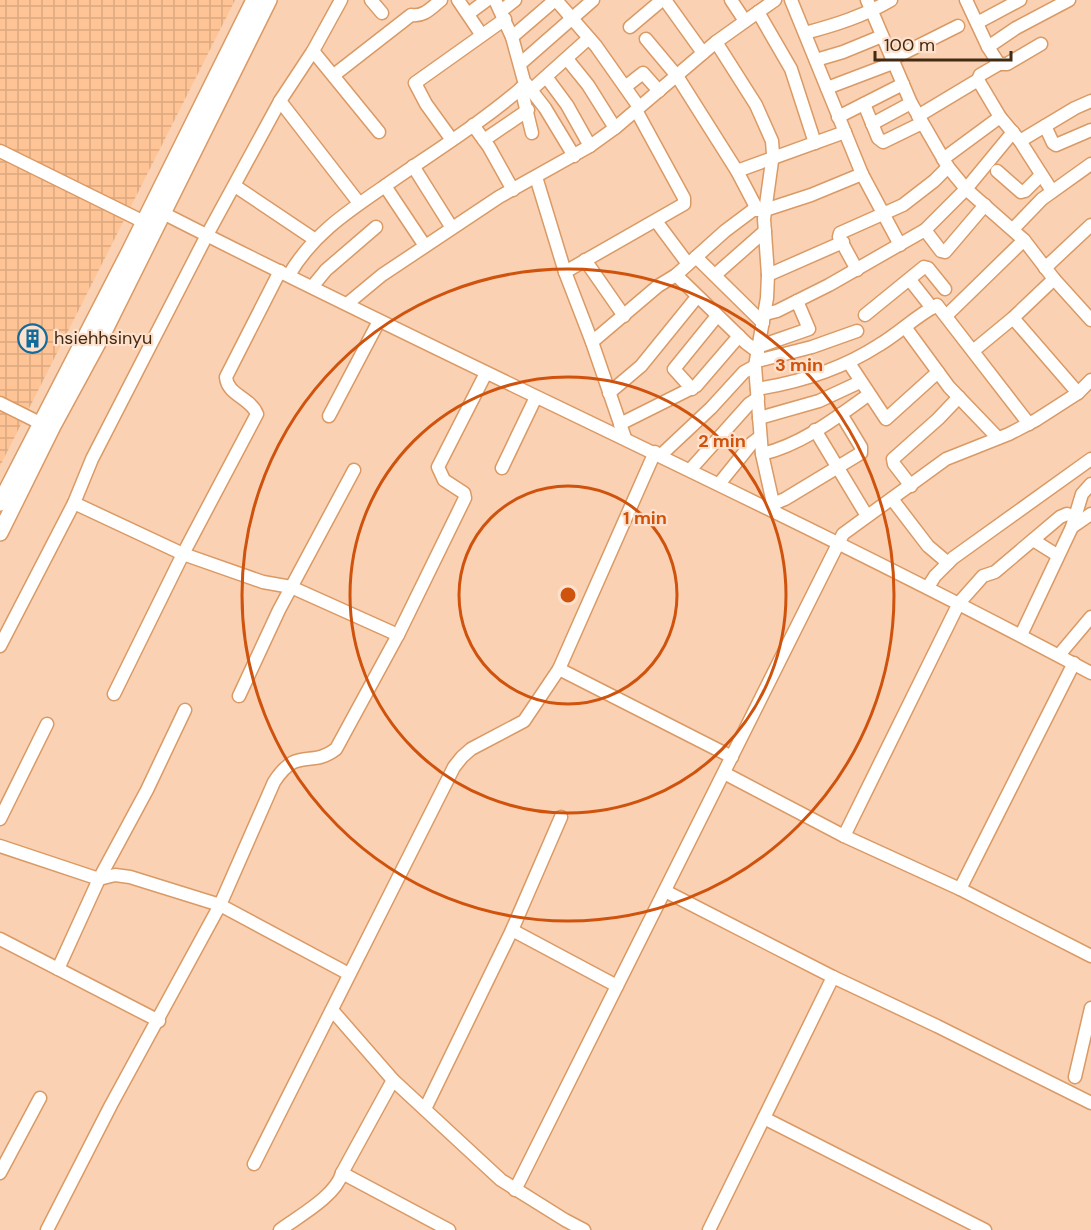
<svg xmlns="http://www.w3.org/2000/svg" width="1091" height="1230" viewBox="0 0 1091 1230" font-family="'DM Sans',sans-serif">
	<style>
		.industrial { fill: url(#industrial-grid) }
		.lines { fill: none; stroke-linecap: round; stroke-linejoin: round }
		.minor-casing { stroke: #da9a65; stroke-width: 15 }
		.major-casing { stroke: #da9a65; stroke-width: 18 }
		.minor { stroke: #fff; stroke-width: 12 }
		.major { stroke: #fff; stroke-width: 15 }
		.ring { fill: none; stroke: #cf520d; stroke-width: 3 }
		.labels { text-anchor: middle; stroke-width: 4.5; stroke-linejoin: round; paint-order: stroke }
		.poi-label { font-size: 18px; fill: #432a13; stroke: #fde1cc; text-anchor: start }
		.centre { fill: #cf520d; stroke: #fde1cc; stroke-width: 3 }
		.ring-label { font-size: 18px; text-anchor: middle; font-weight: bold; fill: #cf520d; stroke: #fde1cc; stroke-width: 4.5; stroke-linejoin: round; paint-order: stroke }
	</style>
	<defs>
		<pattern id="industrial-grid" width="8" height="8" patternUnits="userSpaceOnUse" patternTransform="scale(1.5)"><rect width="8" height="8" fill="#ffc495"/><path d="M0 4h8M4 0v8" fill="none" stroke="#dca980"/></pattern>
	</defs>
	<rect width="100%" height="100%" fill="#fad1b2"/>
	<polygon class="industrial" points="0,0 235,0 0,466"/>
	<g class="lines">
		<defs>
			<g id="minor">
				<polyline points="371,0 382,13"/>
				<polyline points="458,0 481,34"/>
				<polyline points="495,0 512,37 524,81 545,108 574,156"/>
				<polyline points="556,0 596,46 639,107"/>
				<polyline points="665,0 703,53"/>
				<polyline points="731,0 745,21"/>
				<polyline points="791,0 862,174 900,245"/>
				<polyline points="867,0 911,103 948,167 966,189 1024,240 1054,279 1091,320"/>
				<polyline points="966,0 988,47 999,64 1007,64 1041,44"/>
				<polyline points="501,11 515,0"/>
				<polyline points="758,12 791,69 815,143"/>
				<polyline points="468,14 487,0"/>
				<polyline points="977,23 1020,0"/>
				<polyline points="630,27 662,0"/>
				<path d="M805,33C835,25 864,16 891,0"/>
				<polyline points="512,37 555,0"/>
				<polyline points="646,39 677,76 737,171 757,209"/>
				<polyline points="716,42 756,105 772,141 773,154 764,219 768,275 767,298 755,366 762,454 775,512"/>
				<polyline points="988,47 1016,28 1069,0"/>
				<polyline points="313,51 379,132"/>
				<polyline points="567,59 588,85 615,128"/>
				<polyline points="892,59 958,26"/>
				<polyline points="816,60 843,52 882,36"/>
				<polyline points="520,64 593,0"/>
				<path d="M334,75L411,15C424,17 431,8 441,0"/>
				<polyline points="547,78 567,105 590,146"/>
				<polyline points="978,80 1000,117 1020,141 1052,191"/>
				<polyline points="625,87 643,73 659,91"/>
				<polyline points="521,88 532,133"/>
				<polyline points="827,88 893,63"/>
				<polyline points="531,90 589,38"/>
				<polyline points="280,101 359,203"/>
				<polyline points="864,104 878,138 883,142 922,123"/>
				<polyline points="918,116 978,80 980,75 999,64"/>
				<polyline points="838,117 903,84"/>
				<polyline points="872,124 911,103"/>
				<polyline points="473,125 489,147 513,190"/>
				<polyline points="1045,126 1053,143 1056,145 1091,130"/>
				<polyline points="452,140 426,104 415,83 505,19"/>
				<polyline points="484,140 528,110"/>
				<polyline points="1020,141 1075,108 1091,101"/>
				<polyline points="0,151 144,222"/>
				<polyline points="943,159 1000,117"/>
				<polyline points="413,166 452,228"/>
				<polyline points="737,171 845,132"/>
				<polyline points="997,171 1021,192 1025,191 1041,175"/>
				<polyline points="536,177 565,272 592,342 625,438"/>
				<polyline points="235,186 314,239"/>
				<polyline points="385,186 425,246"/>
				<path d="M157,210C466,368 784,509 1091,673"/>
				<polyline points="656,221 688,264"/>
				<polyline points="1013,229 1042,199 1091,164"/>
				<polyline points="925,230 941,251 945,252 985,205"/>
				<polyline points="696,257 763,323"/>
				<polyline points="585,260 624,316"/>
				<polyline points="1045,268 1091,225"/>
				<polyline points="857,270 839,237 840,233 903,205 934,181 948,167"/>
				<polyline points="565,272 684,204 684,198 636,110"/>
				<path d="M289,275C312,235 347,212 385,186C432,153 483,122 526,84"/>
				<polyline points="676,275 746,343 758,352"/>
				<polyline points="715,275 765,231"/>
				<polyline points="768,275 843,242"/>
				<polyline points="910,280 932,308"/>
				<polyline points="312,287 326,270 376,227"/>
				<polyline points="347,304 382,275 499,197 590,146 615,128 716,42 775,0"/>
				<polyline points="765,314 777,311 829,285 925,230 966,189 1013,132"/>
				<polyline points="865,315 924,267 928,268 945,289"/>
				<polyline points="946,316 1024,240"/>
				<polyline points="1013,318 1078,393"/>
				<polyline points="905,327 949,387 998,438"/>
				<polyline points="592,342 658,286 676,275 725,231 753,210 765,210 811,195 862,174"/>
				<polyline points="760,346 809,329 797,301"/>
				<polyline points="973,351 1013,318 1054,279"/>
				<polyline points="757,361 812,347 857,331"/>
				<polyline points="849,363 886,419 938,372"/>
				<polyline points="692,389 674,369 717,316"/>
				<path d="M757,389C801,382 842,369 879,345C899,333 916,316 937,305L1029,424"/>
				<polyline points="609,393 641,366 697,297"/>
				<polyline points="0,403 40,423"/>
				<polyline points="329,416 379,321"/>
				<polyline points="759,418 819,401 860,382"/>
				<polyline points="620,424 696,386 739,336"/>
				<polyline points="815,430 867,516"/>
				<path d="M762,454C801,445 836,418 868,395"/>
				<polyline points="661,455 711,408 744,372 755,366"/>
				<polyline points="502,468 536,397"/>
				<polyline points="690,470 749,404 758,398"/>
				<polyline points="719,484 752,443 760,437"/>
				<polyline points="911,486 894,464 893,459 938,419 959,397"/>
				<polyline points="892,499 928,546 948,563"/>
				<polyline points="74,503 183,554 263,582 291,587 398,635"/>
				<polyline points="773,504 785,499 861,453 861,447 841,414"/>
				<polyline points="1072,527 1091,514"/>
				<polyline points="1033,540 1057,555"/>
				<polyline points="928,587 935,576 953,558 1091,459"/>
				<polyline points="1021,635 1072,527 1082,494 1091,484"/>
				<polyline points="0,646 74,503 92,459 207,235 280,101 313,51 341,0"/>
				<polyline points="1059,655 1091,617"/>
				<polyline points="559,669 732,757"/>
				<path d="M114,694L183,554L257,414C251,398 227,395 226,377L280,271"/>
				<polyline points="239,696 279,610 354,470"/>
				<polyline points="724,773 844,836 960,889 1091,956"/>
				<polyline points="0,819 47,724"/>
				<polyline points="844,836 959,603 983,576 995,572 1060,517 1067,514 1076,517"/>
				<polyline points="0,846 99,879 115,875 130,877 220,905 349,974"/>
				<polyline points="960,889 1074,663"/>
				<polyline points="665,891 833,977 937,1026 1091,1103"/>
				<polyline points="512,930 617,986"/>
				<polyline points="0,939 159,1021"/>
				<polyline points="58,969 99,879 147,790 185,710"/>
				<polyline points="332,1010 393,1080 501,1180 565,1220 584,1230"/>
				<polyline points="1075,1077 1091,1008"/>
				<polyline points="425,1109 512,930 561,817"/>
				<polyline points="764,1118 985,1230"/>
				<polyline points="254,1164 454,767 462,757 471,749 524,721 559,669 655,452"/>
				<polyline points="0,1173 40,1098"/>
				<polyline points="342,1173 449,1230"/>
				<polyline points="515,1190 843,534 946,459 1009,434 1036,420 1078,393 1091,380"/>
				<path d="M47,1230L111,1105L220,905L274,782C298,745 310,769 336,749L398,635L465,498L464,493L444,480L438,467L486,373"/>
				<path d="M280,1230C299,1216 336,1196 342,1173L393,1080"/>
				<polyline points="709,1230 833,977"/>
			</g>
			<g id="major">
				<polyline points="0,503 129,252 254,0"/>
				<polyline points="0,533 53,426 104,332 269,0"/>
			</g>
		</defs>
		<use href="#minor" class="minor-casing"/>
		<use href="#major" class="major-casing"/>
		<use href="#minor" class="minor"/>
		<use href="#major" class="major"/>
	</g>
	<g class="ring">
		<circle cx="568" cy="595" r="109"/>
		<circle cx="568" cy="595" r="218"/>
		<circle cx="568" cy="595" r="326"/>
	</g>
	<defs>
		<symbol id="building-ring" viewBox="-11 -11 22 22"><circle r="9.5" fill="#fde1cc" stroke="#126b9b" stroke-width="1.5"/><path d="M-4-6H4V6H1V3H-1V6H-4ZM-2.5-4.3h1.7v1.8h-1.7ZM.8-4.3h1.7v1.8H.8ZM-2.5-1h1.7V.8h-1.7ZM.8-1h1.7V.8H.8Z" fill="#126b9b"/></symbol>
	</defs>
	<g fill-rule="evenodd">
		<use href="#building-ring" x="16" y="322" width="33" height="33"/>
	</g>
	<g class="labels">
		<g class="poi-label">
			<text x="54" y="344">hsiehhsinyu</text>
		</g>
	</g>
	<circle cx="568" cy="595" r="9" class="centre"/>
	<g class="ring-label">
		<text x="799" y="371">3 min</text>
		<text x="722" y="447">2 min</text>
		<text x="645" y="524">1 min</text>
	</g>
	<path d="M875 51v9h136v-9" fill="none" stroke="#432a13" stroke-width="3"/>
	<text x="884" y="51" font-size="18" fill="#432a13" stroke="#fde1cc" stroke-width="4.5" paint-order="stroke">100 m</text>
</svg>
